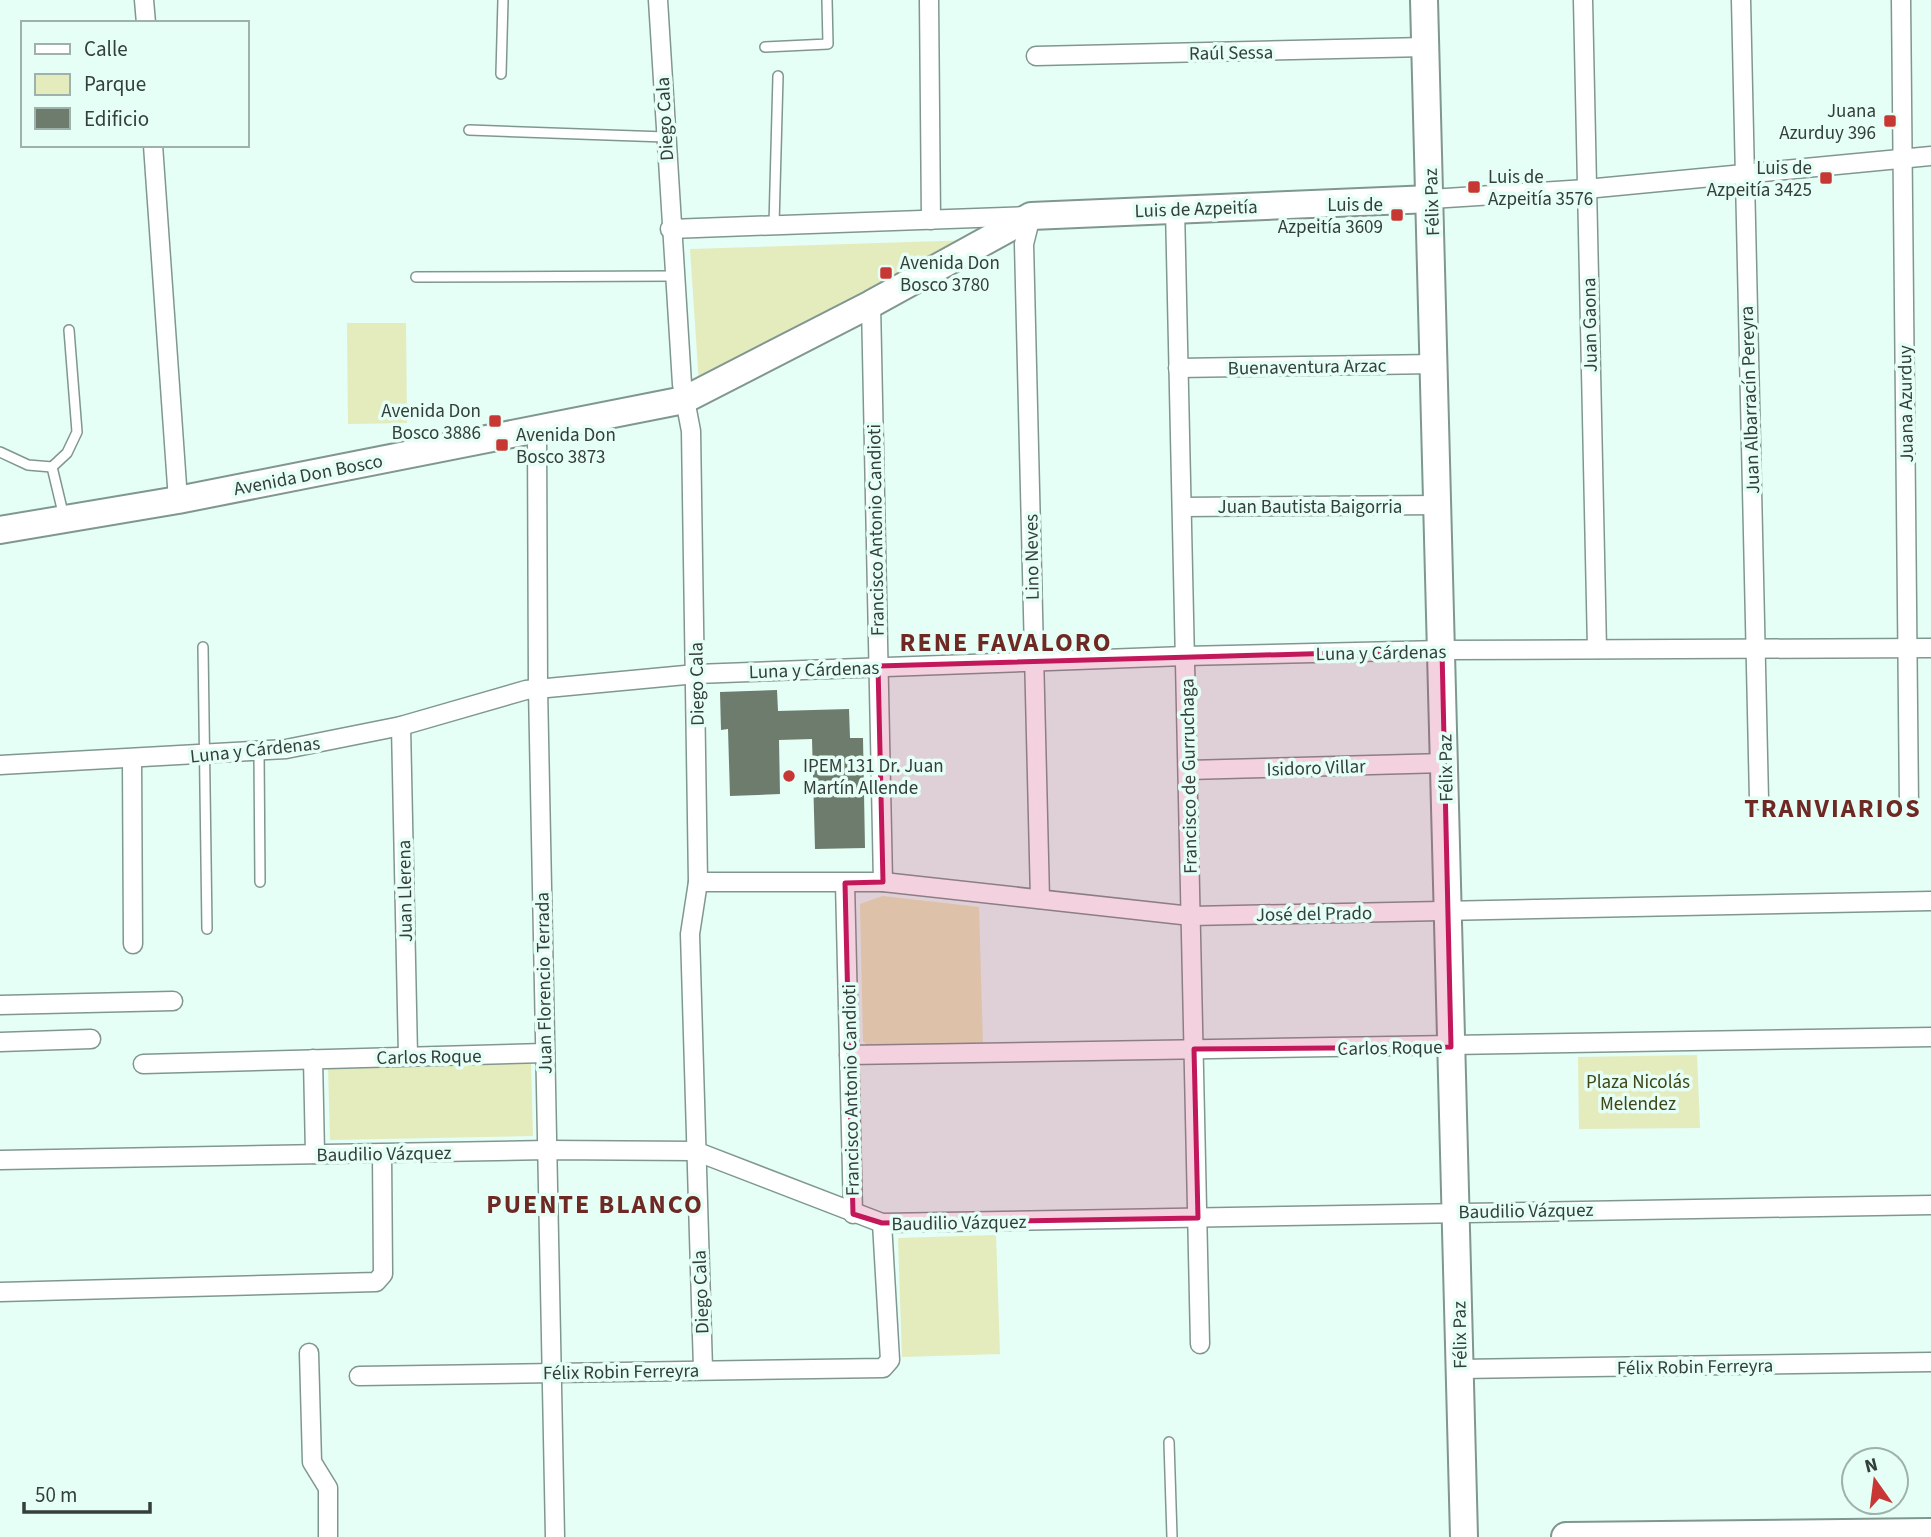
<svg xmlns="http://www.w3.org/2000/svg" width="1931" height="1537" viewBox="0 0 1931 1537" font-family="'Source Sans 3',sans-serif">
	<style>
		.green { fill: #e4ebbd }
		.building { fill: #6d7c6d }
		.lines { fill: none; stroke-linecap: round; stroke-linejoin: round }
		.service-casing { stroke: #809790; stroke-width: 12 }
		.minor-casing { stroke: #809790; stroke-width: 21 }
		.secondary-casing { stroke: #809790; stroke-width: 30 }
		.primary-casing { stroke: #809790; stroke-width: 32 }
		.service { stroke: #fff; stroke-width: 9 }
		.minor { stroke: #fff; stroke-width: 18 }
		.secondary { stroke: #fff; stroke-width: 26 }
		.primary { stroke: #fff; stroke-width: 28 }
		.marked { fill: #c2185b; fill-opacity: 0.2; stroke: #c2185b; stroke-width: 5; stroke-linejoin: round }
		.poi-dot { fill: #c73834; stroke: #e5fef6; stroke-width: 2.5 }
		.labels { text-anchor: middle; stroke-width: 7; stroke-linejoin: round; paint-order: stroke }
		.street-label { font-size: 19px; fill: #343e3a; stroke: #e5fef6 }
		.poi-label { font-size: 19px; fill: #343e3a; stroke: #e5fef6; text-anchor: end }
		.park-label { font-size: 19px; fill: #414616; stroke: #e5fef6 }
		.district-label { font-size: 26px; font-weight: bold; letter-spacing: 2px; fill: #6f2924; stroke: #e5fef6 }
	</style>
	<rect width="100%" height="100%" fill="#e5fef6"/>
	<g class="green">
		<polygon points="974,240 699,383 690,249"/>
		<polygon points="347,323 406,323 407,423 348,424"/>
		<polygon points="883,896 979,907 983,1048 872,1050 863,1041 860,904"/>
		<polygon points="1697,1055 1700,1128 1579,1129 1578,1057"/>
		<polygon points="531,1063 533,1136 330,1140 328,1067"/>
		<polygon points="996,1235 1000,1354 902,1357 898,1238"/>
	</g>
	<polygon class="building" points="777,690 778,711 849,709 850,738 863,738 865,848 815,849 812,739 779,740 780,794 730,796 728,729 721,730 720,692"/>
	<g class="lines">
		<defs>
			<g id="service">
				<polyline points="765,47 828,44 827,0"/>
				<polyline points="501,74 503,0"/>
				<polyline points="469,130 665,137"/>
				<polyline points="774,225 778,76"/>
				<polyline points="416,277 673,276"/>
				<polyline points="0,452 28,465 52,467 67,453 77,432 69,330"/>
				<polyline points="52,467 64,517"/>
				<polyline points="203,647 207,929"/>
				<polyline points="259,752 260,882"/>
				<polyline points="1169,1442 1172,1537"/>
			</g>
			<g id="minor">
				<polyline points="144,0 146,23"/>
				<polyline points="658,0 682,384 691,431 698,882 690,934 703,1369"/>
				<polyline points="929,0 931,220"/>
				<polyline points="1583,0 1597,649"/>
				<polyline points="1741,0 1759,800"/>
				<polyline points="1901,0 1909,807"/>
				<polyline points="1036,56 1425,47"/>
				<polyline points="153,145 178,500"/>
				<polyline points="1431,199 1586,189 1931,156"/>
				<polyline points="1175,208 1200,1344"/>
				<polyline points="670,229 1031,216 1024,244 1040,899"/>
				<polyline points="871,304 883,882"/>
				<polyline points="1178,368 1435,364"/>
				<polyline points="537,429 538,688 555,1537"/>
				<polyline points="1182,507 1439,505"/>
				<polyline points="401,726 408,1056"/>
				<polyline points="132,759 133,944"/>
				<polyline points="0,765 286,749 401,726 526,690 696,674 1185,656 1442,650 1931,648"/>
				<polyline points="1188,770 1445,763"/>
				<polyline points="698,882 883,882 1191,916 1931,901"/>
				<polyline points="845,883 853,1214"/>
				<polyline points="0,1005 173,1001"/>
				<polyline points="0,1042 91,1039"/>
				<polyline points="849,1055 1931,1037"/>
				<polyline points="313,1059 315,1154"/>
				<polyline points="143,1064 545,1053"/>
				<polyline points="0,1160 547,1150 695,1151 882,1223 1931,1205"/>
				<polyline points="0,1292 376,1282 383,1274 382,1154"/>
				<polyline points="309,1353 312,1462 328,1488 328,1537"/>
				<polyline points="1460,1369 1931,1362"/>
				<polyline points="359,1376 883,1368 890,1360 882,1223"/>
			</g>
			<g id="secondary">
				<polyline points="1424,0 1464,1537"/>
				<polyline points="0,530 178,500 684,400 871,304 1031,216 1431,199"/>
			</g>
			<polyline id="primary" points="1566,1537 1931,1533"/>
		</defs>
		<use href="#service" class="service-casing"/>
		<use href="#minor" class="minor-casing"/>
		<use href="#secondary" class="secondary-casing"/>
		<use href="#primary" class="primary-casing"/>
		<use href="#service" class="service"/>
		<use href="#minor" class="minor"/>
		<use href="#secondary" class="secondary"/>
		<use href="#primary" class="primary"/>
	</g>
	<path class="marked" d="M1442,650L1451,1047L1194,1049L1198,1218L882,1223L853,1214L845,883L883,882L878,666Z"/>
	<g class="poi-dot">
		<rect x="1883" y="114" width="14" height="14" rx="3.5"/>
		<rect x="1819" y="171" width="14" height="14" rx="3.5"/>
		<rect x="1467" y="180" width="14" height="14" rx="3.5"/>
		<rect x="1390" y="208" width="14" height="14" rx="3.5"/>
		<rect x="879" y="266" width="14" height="14" rx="3.5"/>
		<rect x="488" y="414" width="14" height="14" rx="3.5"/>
		<rect x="495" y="438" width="14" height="14" rx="3.5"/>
		<circle cx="789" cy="776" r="7"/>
	</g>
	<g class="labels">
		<g class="street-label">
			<text transform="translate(1231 52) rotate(-1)" y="7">Raúl Sessa</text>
			<text transform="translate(664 119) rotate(-93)" y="7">Diego Cala</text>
			<text transform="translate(1431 202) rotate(-92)" y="7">Félix Paz</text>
			<text transform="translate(1196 208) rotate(-2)" y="7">Luis de Azpeitía</text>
			<text transform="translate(1589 325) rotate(-91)" y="7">Juan Gaona</text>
			<text transform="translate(1307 366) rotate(-1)" y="7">Buenaventura Arzac</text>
			<text transform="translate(1749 400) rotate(-92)" y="7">Juan Albarracín Pereyra</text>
			<text transform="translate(1905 404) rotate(-91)" y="7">Juana Azurduy</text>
			<text transform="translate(308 474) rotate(-11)" y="7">Avenida Don Bosco</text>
			<text x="1310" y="513">Juan Bautista Baigorria</text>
			<text transform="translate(875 530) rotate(-91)" y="7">Francisco Antonio Candioti</text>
			<text transform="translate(1031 557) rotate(-91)" y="7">Lino Neves</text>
			<text transform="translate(1381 652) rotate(-1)" y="7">Luna y Cárdenas</text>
			<text transform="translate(814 669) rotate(-2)" y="7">Luna y Cárdenas</text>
			<text transform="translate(696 684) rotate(-91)" y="7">Diego Cala</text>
			<text transform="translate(255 749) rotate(-6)" y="7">Luna y Cárdenas</text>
			<text transform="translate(1316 767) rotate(-2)" y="7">Isidoro Villar</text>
			<text transform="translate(1445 768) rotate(-91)" y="7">Félix Paz</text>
			<text transform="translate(1188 776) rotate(-91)" y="7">Francisco de Gurruchaga</text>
			<text transform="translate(404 891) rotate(-91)" y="7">Juan Llerena</text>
			<text transform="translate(1314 913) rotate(-1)" y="7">José del Prado</text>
			<text transform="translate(543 983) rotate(-91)" y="7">Juan Florencio Terrada</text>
			<text transform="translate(1390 1047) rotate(-1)" y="7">Carlos Roque</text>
			<text transform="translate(429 1056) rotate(-1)" y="7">Carlos Roque</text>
			<text transform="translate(850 1090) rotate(-91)" y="7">Francisco Antonio Candioti</text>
			<text transform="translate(384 1153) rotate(-1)" y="7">Baudilio Vázquez</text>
			<text transform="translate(1526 1210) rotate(-1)" y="7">Baudilio Vázquez</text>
			<text transform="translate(959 1222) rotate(-1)" y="7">Baudilio Vázquez</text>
			<text transform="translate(700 1292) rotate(-92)" y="7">Diego Cala</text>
			<text transform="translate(1459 1335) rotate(-91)" y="7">Félix Paz</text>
			<text transform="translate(1695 1366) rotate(-1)" y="7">Félix Robin Ferreyra</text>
			<text transform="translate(621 1371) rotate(-1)" y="7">Félix Robin Ferreyra</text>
		</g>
		<g class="poi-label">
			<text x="1876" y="117">Juana<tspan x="1876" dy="22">Azurduy 396</tspan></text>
			<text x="1812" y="174">Luis de<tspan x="1812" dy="22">Azpeitía 3425</tspan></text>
			<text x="1488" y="183" text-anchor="start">Luis de<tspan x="1488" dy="22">Azpeitía 3576</tspan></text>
			<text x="1383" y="211">Luis de<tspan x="1383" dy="22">Azpeitía 3609</tspan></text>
			<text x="900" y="269" text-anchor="start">Avenida Don<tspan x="900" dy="22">Bosco 3780</tspan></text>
			<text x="481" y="417">Avenida Don<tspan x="481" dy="22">Bosco 3886</tspan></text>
			<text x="516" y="441" text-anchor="start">Avenida Don<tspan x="516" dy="22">Bosco 3873</tspan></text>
			<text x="803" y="772" text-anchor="start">IPEM 131 Dr. Juan<tspan x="803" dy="22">Martín Allende</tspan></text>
		</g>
		<g class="park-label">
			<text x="1638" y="1088">Plaza Nicolás<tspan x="1638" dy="22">Melendez</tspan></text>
		</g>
		<g class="district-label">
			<text x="1006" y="651">RENE FAVALORO</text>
			<text x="1833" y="817">TRANVIARIOS</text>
			<text x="595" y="1213">PUENTE BLANCO</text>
		</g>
	</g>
	<rect x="21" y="21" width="228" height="126" fill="#e5fef6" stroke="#9eb1ab" stroke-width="2"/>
	<rect x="35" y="44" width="35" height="10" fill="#ffffff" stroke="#9eb1ab" stroke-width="2"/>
	<text x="84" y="56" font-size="21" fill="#343e3a">Calle</text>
	<rect x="35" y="74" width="35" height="21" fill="#e4ebbd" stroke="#9eb1ab" stroke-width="2"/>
	<text x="84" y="91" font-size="21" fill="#343e3a">Parque</text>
	<rect x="35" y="108" width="35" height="21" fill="#6d7c6d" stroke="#9eb1ab" stroke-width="2"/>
	<text x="84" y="126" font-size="21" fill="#343e3a">Edificio</text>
	<g transform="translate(1875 1481) rotate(346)"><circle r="33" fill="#e5fef6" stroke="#9eb1ab" stroke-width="2"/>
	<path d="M0-5L12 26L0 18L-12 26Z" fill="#c73834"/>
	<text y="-10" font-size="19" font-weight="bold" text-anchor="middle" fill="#343e3a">N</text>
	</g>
	<path d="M24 1502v10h126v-10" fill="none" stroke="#343e3a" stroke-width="3.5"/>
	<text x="35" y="1502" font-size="21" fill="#343e3a" stroke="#e5fef6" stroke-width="5" paint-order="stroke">50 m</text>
</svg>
